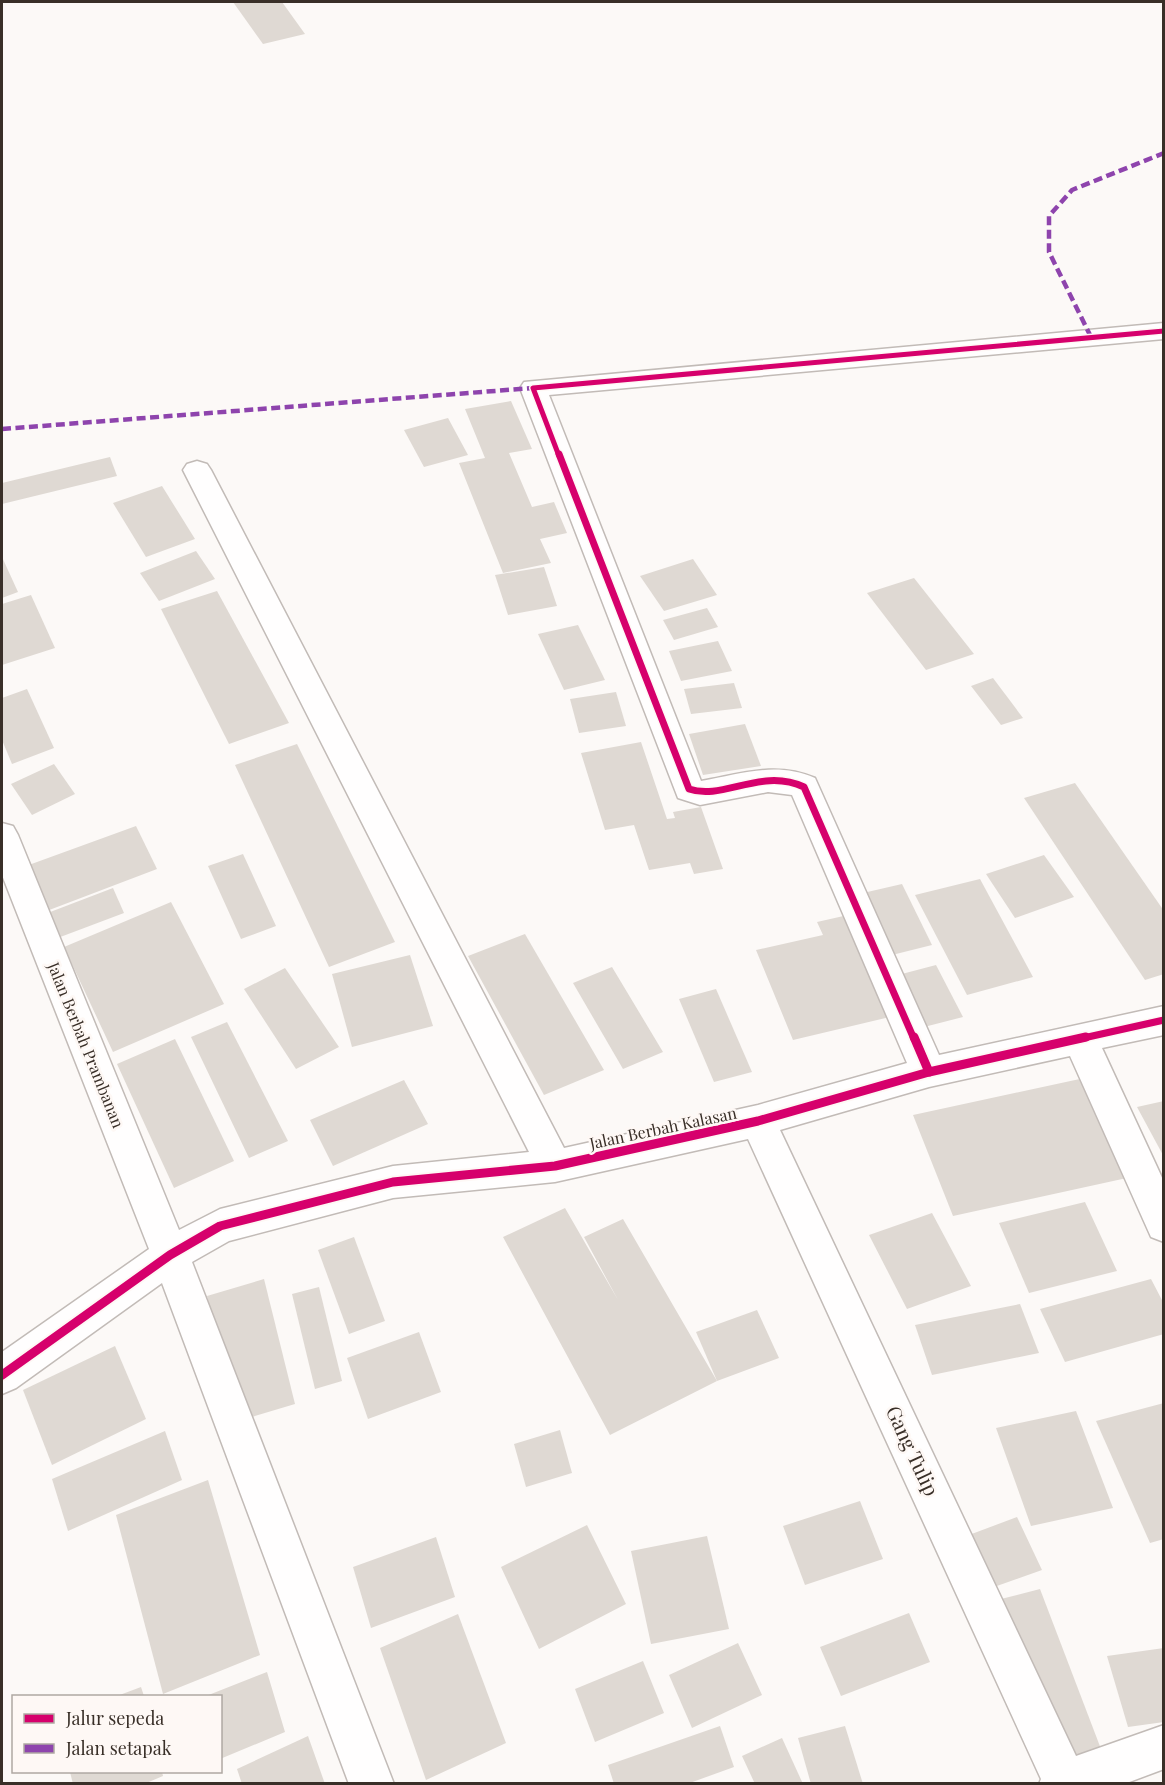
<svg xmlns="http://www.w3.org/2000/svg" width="1165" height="1785" viewBox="0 0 1165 1785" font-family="'Playfair Display',serif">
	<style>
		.building { fill: #dfd9d3 }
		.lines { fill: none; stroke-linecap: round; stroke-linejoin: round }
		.minor-casing { stroke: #c2bbb7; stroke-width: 3 }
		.minor { fill: #fffefe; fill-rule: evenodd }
		.quiet { stroke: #8e44ad; stroke-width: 4.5; stroke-dasharray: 9 4.5; stroke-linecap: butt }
		.cycleway-far2-casing { stroke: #fef8f5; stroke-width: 8 }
		.cycleway-far1-casing { stroke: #fef8f5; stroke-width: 10 }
		.cycleway-casing { stroke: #fef8f5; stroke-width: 13 }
		.cycleway-far2 { stroke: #d6006c; stroke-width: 5 }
		.cycleway-far1 { stroke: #d6006c; stroke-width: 7 }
		.cycleway { stroke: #d6006c; stroke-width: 9 }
		.labels { text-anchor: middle; stroke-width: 5; stroke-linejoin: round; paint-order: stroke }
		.street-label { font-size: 16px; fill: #392f28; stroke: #fef8f5 }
		.near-street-label { font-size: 20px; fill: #392f28; stroke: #fef8f5 }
	</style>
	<rect width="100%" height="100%" fill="#fcf9f7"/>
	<g class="building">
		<polygon points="233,2 282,2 305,34 263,44"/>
		<polygon points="511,401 532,449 509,453 532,507 554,502 567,533 540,539 551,563 503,573 459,463 485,458 465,409"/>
		<polygon points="448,418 468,455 424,467 404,430"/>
		<polygon points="110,457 117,476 2,504 2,483"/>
		<polygon points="162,486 195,539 146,557 113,503"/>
		<polygon points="196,551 215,579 159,601 140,573"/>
		<polygon points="2,557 18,592 2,598"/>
		<polygon points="693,559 717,595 664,611 640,576"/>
		<polygon points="544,567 557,606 508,615 495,575"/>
		<polygon points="914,578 974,654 926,670 867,593"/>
		<polygon points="217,591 289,723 229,744 161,609"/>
		<polygon points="31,595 55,648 2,665 2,604"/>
		<polygon points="707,608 718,627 674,640 663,620"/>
		<polygon points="578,625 605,680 564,690 538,634"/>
		<polygon points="718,641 732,671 681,681 669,651"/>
		<polygon points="993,678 1023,718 1001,725 971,686"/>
		<polygon points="734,683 742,708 691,714 684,689"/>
		<polygon points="27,689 54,748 12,764 2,740 2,698"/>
		<polygon points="616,692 626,726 579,733 570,699"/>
		<polygon points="745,724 761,766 703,775 689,734"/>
		<polygon points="641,742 667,819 675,818 673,812 701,807 723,869 694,874 690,863 649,870 634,825 605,830 581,753"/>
		<polygon points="297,744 395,942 329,967 235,765"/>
		<polygon points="54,764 75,794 32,815 11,784"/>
		<polygon points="1075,783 1164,911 1164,974 1145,980 1024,798"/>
		<polygon points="136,826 157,869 44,912 26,866"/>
		<polygon points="243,854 276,926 241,939 208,866"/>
		<polygon points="1044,855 1074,897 1015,918 986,874"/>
		<polygon points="980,879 1033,977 967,995 915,895"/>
		<polygon points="902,884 932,945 892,955 863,893"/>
		<polygon points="113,888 124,913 55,939 45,914"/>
		<polygon points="171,902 224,1004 113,1052 64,947"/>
		<polygon points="848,915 894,1016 793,1040 756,950 823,935 817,922"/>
		<polygon points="525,934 604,1070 544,1095 468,956"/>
		<polygon points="410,955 433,1026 352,1047 332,974"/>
		<polygon points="936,965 963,1017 924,1027 898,975"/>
		<polygon points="612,967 663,1052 623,1069 573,983"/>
		<polygon points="285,968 339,1047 296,1069 244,989"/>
		<polygon points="716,989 752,1072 714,1082 679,999"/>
		<polygon points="227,1022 288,1141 249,1158 191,1037"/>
		<polygon points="175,1039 234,1161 174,1188 117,1064"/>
		<polygon points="1089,1077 1136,1176 953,1216 913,1115"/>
		<polygon points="404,1080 428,1124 333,1166 310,1120"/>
		<polygon points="1164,1101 1164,1157 1137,1107"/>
		<polygon points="1085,1202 1117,1271 1029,1293 999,1223"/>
		<polygon points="565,1208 618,1300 584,1237 623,1219 717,1381 610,1435 503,1237"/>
		<polygon points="932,1213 971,1286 907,1309 869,1235"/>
		<polygon points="354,1237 385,1321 349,1334 318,1250"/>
		<polygon points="264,1279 295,1404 235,1422 207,1296"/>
		<polygon points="1151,1279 1164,1304 1164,1334 1065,1362 1040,1309"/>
		<polygon points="319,1287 342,1381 315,1389 292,1294"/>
		<polygon points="1020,1304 1039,1353 932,1375 915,1325"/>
		<polygon points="757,1310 779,1358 717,1381 696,1332"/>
		<polygon points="419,1332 441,1392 368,1419 347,1358"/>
		<polygon points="115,1346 146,1419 52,1465 23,1390"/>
		<polygon points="1164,1403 1164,1539 1150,1543 1096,1421"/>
		<polygon points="1076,1411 1113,1508 1031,1526 996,1428"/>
		<polygon points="560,1430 572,1473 526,1487 514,1444"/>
		<polygon points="165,1431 182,1480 68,1531 52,1479"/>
		<polygon points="208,1480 260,1655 163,1694 116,1515"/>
		<polygon points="860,1501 883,1559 805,1585 783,1526"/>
		<polygon points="1017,1517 1042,1570 994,1587 969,1535"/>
		<polygon points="587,1525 626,1604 539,1649 501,1567"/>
		<polygon points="707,1536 729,1629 651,1644 631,1551"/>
		<polygon points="436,1537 455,1597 371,1628 353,1567"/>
		<polygon points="1040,1589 1101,1749 1061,1761 1001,1599"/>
		<polygon points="909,1613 930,1662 841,1696 820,1647"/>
		<polygon points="458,1614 506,1743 426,1780 380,1648"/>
		<polygon points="738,1643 762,1695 692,1728 669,1675"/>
		<polygon points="1164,1648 1164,1722 1128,1727 1107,1656"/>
		<polygon points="643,1661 664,1713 595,1742 575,1689"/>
		<polygon points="267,1672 285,1732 220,1759 220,1696 206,1696"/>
		<polygon points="141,1687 144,1696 117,1696"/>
		<polygon points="720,1726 734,1767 687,1784 614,1784 608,1765"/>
		<polygon points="845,1726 863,1784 811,1784 798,1738"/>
		<polygon points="308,1736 325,1784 242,1784 237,1769"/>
		<polygon points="782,1738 803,1784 755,1784 742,1756"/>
		<polygon points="70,1772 162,1772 163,1776 144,1784 73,1784"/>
	</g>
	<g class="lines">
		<defs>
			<path id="minor" d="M1164,323V339L549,395L701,781C741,774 776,761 815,778L939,1055L1164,1006V1035L1102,1048L1164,1182V1242L1151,1237L1070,1056L929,1087L780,1130L1076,1756L1164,1725V1769L1124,1784H1039L1041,1779L748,1139L555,1182L393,1198L229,1241L192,1262L394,1784H349L162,1283L16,1388L2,1394V1352L149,1249L2,875V823L13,826L18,835L179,1230L220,1209L393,1166L529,1152L183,470L187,464L197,461L207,464L211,470L564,1148L758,1105L907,1063L792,795L768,792L700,805L678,798L520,388L524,382Z"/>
		</defs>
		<use href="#minor" class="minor-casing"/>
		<use href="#minor" class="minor"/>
		<g class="quiet">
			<polyline points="1091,337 1049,252 1049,216 1072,190 1164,153"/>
			<polyline points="2,429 533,388"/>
		</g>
		<defs>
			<polyline id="cycleway-far2" points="559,456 533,388 1164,331"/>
			<g id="cycleway-far1">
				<path d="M559,454L689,789C723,801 761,767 804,787L914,1039"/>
				<polyline points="1079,1039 1164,1020"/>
			</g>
			<g id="cycleway">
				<polyline points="914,1037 929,1072"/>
				<polyline points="2,1375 170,1255 220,1226 393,1182 555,1166 758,1121 929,1072 1086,1037"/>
			</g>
		</defs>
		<use href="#cycleway-far2" class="cycleway-far2-casing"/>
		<use href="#cycleway-far1" class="cycleway-far1-casing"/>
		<use href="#cycleway" class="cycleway-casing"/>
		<use href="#cycleway-far2" class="cycleway-far2"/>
		<use href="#cycleway-far1" class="cycleway-far1"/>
		<use href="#cycleway" class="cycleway"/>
	</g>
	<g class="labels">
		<g class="street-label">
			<text transform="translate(86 1045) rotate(68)" y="6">Jalan Berbah Prambanan</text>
			<text transform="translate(663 1128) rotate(-12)" y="6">Jalan Berbah Kalasan</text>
		</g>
		<g class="near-street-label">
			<text transform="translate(912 1451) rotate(65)" y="7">Gang Tulip</text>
		</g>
	</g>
	<rect width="1165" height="1785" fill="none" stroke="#392f28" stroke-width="6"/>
	<rect x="12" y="1695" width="210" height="78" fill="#fef8f5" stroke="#afa8a3" stroke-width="1.5"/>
	<rect x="24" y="1714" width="30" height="9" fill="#d6006c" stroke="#afa8a3" stroke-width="1.5"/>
	<text x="66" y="1725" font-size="18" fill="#392f28">Jalur sepeda</text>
	<rect x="24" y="1744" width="30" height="9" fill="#8e44ad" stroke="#afa8a3" stroke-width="1.5"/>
	<text x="66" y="1755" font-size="18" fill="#392f28">Jalan setapak</text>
</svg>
